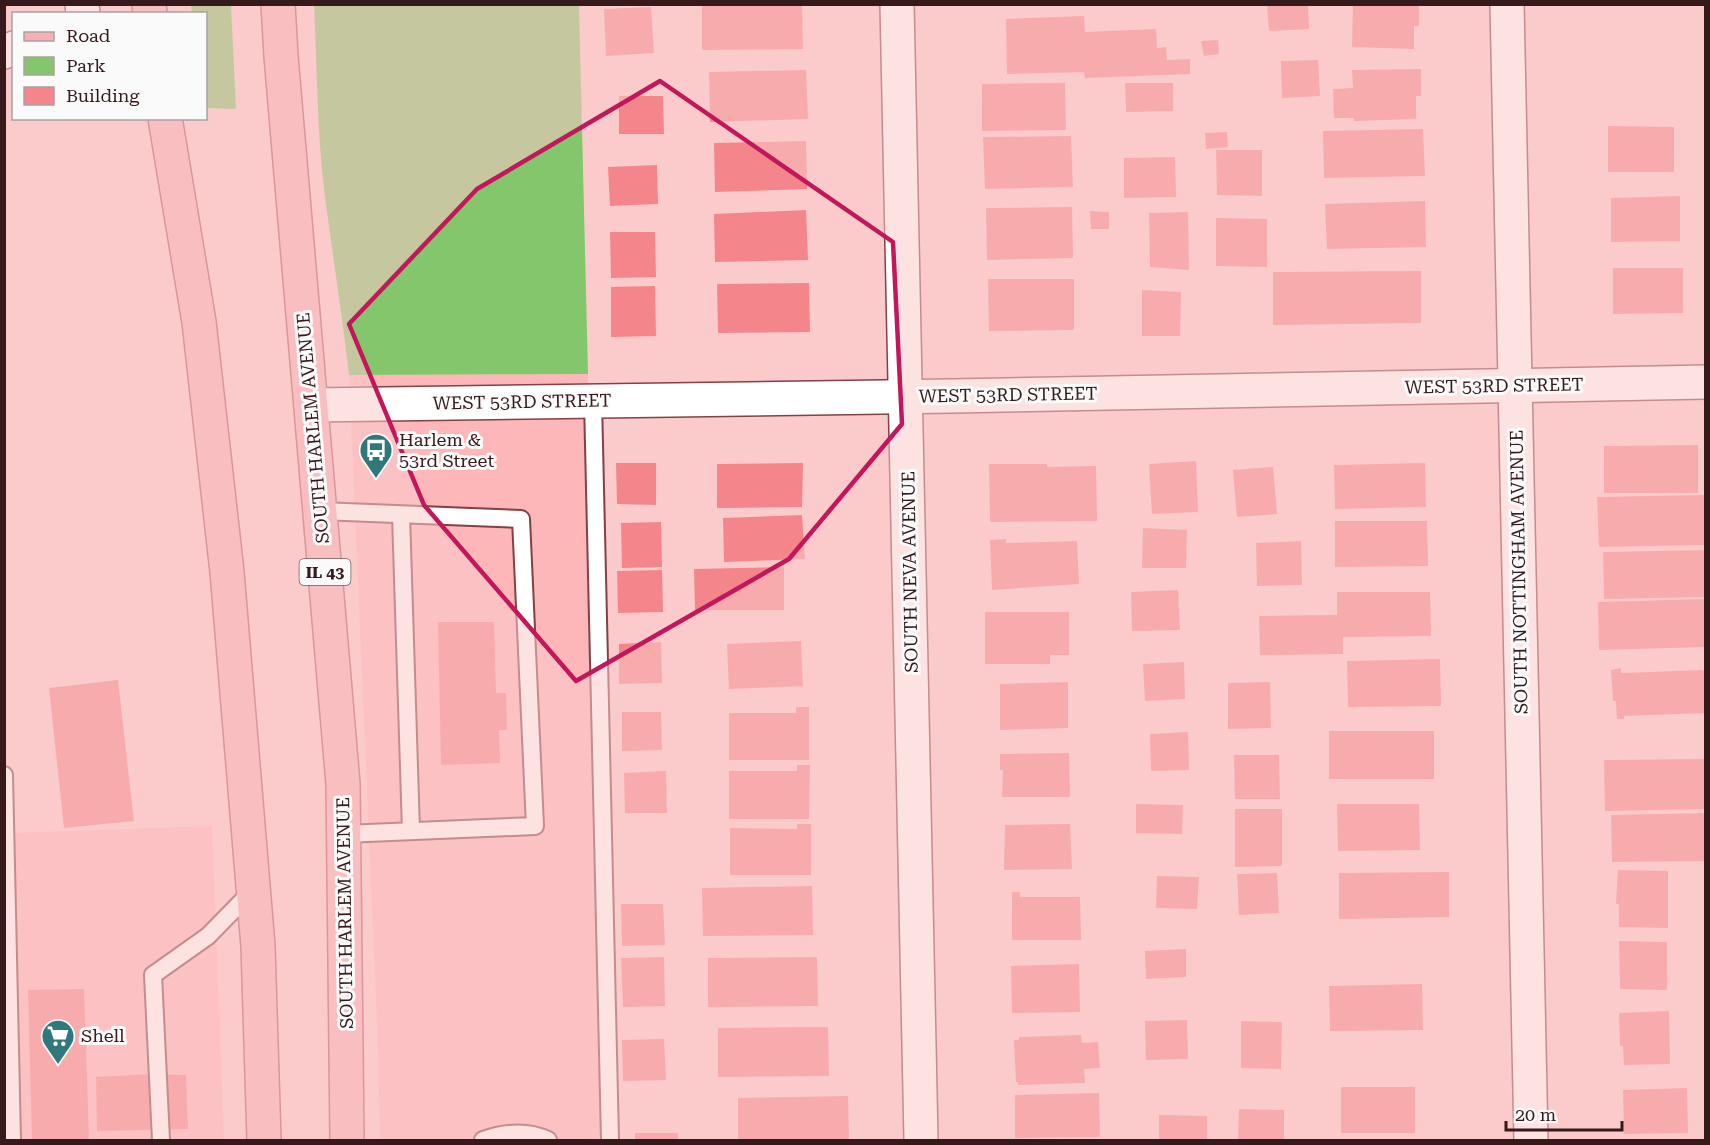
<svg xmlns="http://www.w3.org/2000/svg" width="1710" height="1145" viewBox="0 0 1710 1145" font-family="'Roboto Serif',serif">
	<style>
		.built { fill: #fdb7b9 }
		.green { fill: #84c66c }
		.building { fill: #f4868b }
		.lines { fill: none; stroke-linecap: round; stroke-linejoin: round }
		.lane-casing { stroke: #834144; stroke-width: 20 }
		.street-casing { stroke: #834144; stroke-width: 36 }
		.primary-casing { stroke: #af595e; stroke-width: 36 }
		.lane { stroke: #fff; stroke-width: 16 }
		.street { stroke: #fff; stroke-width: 33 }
		.primary { stroke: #f6b0b4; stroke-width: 33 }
		.marked { fill: none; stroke: #c2185b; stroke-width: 4.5; stroke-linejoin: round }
		.labels { text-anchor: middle; stroke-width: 6; stroke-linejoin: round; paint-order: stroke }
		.shield { fill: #fafafa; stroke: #715c5d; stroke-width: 1.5 }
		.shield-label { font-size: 16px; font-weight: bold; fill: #36191a }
		.street-label { font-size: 18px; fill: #36191a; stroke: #fafafa }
		.poi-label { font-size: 18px; fill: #36191a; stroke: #fafafa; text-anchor: start }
	</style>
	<rect width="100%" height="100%" fill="#fbcbcb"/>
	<g class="built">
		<polygon points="588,374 608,1140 380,1140 378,1047 349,375"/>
		<polygon points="212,826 224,1140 15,1140 9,833"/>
	</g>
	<g class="green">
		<polygon points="191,5 231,5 236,109 206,108 206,14 192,13"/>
		<path d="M314,5H579L588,374L349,375C342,315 333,257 325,197C317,133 317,69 314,5Z"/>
	</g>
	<g class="building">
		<polygon points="702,4 802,4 803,49 702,50"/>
		<polygon points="1267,4 1308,4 1309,29 1269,31"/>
		<polygon points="1353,4 1419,4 1419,26 1414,26 1414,49 1352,47"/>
		<polygon points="651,7 654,53 606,56 604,9"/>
		<polygon points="1084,16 1085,32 1156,29 1157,48 1166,47 1167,60 1190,59 1190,74 1085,78 1084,72 1007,74 1006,19"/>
		<polygon points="1218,40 1219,54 1204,56 1201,41"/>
		<polygon points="1318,60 1320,96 1282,98 1281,61"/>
		<polygon points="1421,69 1421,96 1416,96 1416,119 1354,121 1354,118 1334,118 1333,89 1353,88 1352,70"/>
		<polygon points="806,70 808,119 710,122 709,72"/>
		<polygon points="1065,83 1066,130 982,131 982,84"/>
		<polygon points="1125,83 1173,83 1173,111 1126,112"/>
		<polygon points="619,96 663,96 664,134 619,134"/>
		<polygon points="1608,126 1674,127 1674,172 1608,172"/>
		<polygon points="1423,129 1425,176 1324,178 1323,131"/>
		<polygon points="1227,132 1228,147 1206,149 1205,133"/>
		<polygon points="1071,136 1073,187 985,189 983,137"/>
		<polygon points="806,141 807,189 715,192 714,143"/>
		<polygon points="1216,150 1262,150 1262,196 1217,195"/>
		<polygon points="1175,157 1176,197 1124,198 1124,158"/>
		<polygon points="657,165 658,204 610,206 608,167"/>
		<polygon points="1680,196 1680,241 1611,242 1611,198"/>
		<polygon points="1425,201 1426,247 1327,249 1325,204"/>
		<polygon points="1072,207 1073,258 987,260 986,208"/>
		<polygon points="806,210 808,260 715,262 714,214"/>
		<polygon points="1090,211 1109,212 1109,229 1091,229"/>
		<polygon points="1188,212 1189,270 1150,267 1149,213"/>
		<polygon points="1216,218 1267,219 1267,267 1216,266"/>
		<polygon points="610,232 655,232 656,277 611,278"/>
		<polygon points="1613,268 1683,268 1683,313 1613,314"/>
		<polygon points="1421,271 1421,323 1273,325 1273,272"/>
		<polygon points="988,279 1074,279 1074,330 989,331"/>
		<polygon points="809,283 810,332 718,333 717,284"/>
		<polygon points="655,286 656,336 611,337 611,287"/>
		<polygon points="1142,290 1181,292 1180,336 1142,336"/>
		<polygon points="1698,445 1698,493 1604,493 1604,446"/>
		<polygon points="1196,461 1198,512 1152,514 1149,464"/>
		<polygon points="616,463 656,463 656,505 617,504"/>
		<polygon points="803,463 802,507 717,508 717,464"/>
		<polygon points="1425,463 1426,507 1335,509 1334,465"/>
		<polygon points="989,464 1047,464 1047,467 1096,466 1097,521 990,522"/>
		<polygon points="1273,467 1277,514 1237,517 1233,470"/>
		<polygon points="1706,495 1706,545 1599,547 1597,497"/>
		<polygon points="802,515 805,559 724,562 723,518"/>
		<polygon points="1335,521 1427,521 1428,566 1335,567"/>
		<polygon points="661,522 662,567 622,568 621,523"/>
		<polygon points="1143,528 1187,530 1186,568 1142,568"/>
		<polygon points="1006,539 1006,543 1077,541 1079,584 992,590 990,540"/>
		<polygon points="1301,541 1302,585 1257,586 1256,543"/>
		<polygon points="1706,550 1706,597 1604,599 1603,552"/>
		<polygon points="784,567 784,610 695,610 694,569"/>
		<polygon points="662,570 663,612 618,613 617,571"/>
		<polygon points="1178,590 1180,630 1132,631 1131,592"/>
		<polygon points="1337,592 1430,592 1431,636 1343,637 1343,654 1260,655 1259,616 1337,615"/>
		<polygon points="1706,599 1706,647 1599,650 1598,602"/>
		<polygon points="985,612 1069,612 1069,655 1050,655 1050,664 985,664"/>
		<polygon points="438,622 494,622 496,693 506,693 507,730 499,730 500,763 441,765"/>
		<polygon points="801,641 803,686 729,689 727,644"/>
		<polygon points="661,642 662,683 619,684 619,644"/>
		<polygon points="1440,659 1441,706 1348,707 1347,661"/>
		<polygon points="1184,662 1185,699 1145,701 1143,664"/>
		<polygon points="1621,668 1621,673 1706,670 1706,713 1624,716 1624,719 1617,719 1616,701 1613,701 1611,670"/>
		<polygon points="118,680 134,821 64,828 49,688"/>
		<polygon points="1068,682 1068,728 1000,730 1000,684"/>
		<polygon points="1270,682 1271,728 1228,729 1228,683"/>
		<polygon points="796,707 809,707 809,760 729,760 729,713 796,713"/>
		<polygon points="622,712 661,712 662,750 622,751"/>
		<rect x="1329" y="731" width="105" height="48"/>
		<polygon points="1188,732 1189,770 1151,771 1150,734"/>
		<polygon points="1069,753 1070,797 1002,797 1003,770 1000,770 1000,754"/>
		<polygon points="1234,755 1279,755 1280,799 1235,799"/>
		<polygon points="1706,759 1706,809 1605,811 1604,760"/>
		<polygon points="797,765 810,765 809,819 729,819 729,771 797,771"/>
		<polygon points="666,771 667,813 625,813 624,773"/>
		<polygon points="1136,804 1183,805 1182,834 1136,833"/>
		<polygon points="1337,804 1419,804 1420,850 1338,851"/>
		<polygon points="1235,809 1282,809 1282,866 1235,867"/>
		<polygon points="1706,813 1706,861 1612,862 1611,815"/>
		<polygon points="797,824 811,824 811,875 730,875 730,828 797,829"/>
		<polygon points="1070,824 1072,869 1004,870 1005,825"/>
		<polygon points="1618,870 1668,871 1668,928 1619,927 1619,904 1616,904"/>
		<polygon points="1449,872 1449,917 1339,919 1339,873"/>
		<polygon points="1277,873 1279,913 1239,915 1237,874"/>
		<polygon points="1157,876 1199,877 1197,909 1156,908"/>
		<polygon points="812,886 813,935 703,936 702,888"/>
		<polygon points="1012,892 1020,892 1020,897 1080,897 1081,940 1012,940"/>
		<polygon points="621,904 663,904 665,945 622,946"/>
		<polygon points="1619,941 1667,942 1667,990 1620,989"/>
		<polygon points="1186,949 1186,977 1146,979 1145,951"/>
		<polygon points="664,957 665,1006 623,1007 621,958"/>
		<polygon points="817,957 818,1006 708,1007 708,958"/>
		<polygon points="1079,964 1080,1012 1012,1013 1011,966"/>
		<polygon points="1422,984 1423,1030 1330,1031 1329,986"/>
		<polygon points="84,989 89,1140 32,1140 28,990"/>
		<polygon points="1669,1011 1670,1064 1624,1065 1623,1046 1620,1046 1619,1013"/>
		<polygon points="1187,1020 1188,1059 1146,1060 1145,1021"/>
		<polygon points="1241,1021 1282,1022 1281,1069 1241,1068"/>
		<polygon points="828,1027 829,1076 718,1077 718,1028"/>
		<polygon points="1081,1035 1082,1043 1098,1042 1100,1068 1084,1069 1085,1083 1018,1085 1018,1082 1016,1082 1014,1040 1019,1040 1019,1037"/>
		<polygon points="664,1039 666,1080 623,1081 622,1040"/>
		<polygon points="154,1074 186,1075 188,1129 97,1131 96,1077"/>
		<rect x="1341" y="1087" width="74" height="46"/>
		<polygon points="1687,1088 1688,1133 1624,1134 1623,1090"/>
		<polygon points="1099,1093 1100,1137 1015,1138 1015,1095"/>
		<polygon points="848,1096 849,1140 738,1140 738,1098"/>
		<polygon points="1239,1109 1284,1110 1284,1140 1238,1140"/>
		<polygon points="1159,1115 1207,1116 1207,1140 1159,1140"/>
		<rect x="635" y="1133" width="43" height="7"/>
	</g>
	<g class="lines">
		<defs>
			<g id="lane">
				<polyline points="593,401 610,1140"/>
				<polyline points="320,511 521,519 535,826 344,834"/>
				<polyline points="401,515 411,831"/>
				<polyline points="4,775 12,1140"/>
				<polyline points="161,1140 153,975 208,936 254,889"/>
				<path d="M483,1140C503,1133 527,1130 548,1140"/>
			</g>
			<g id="street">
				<polyline points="82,4 83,14"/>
				<polyline points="897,4 921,1140"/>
				<polyline points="1507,4 1531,1140"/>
				<polyline points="4,52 14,48"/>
				<polyline points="311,405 952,396 1706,382"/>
			</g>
			<g id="primary">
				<polyline points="149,4 150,14"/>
				<polyline points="278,4 281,56 343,784 347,1140"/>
				<polyline points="165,118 199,322 227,572 258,946 264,1140"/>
			</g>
		</defs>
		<use href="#lane" class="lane-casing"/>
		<use href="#street" class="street-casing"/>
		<use href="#primary" class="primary-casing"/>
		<use href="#lane" class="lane"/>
		<use href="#street" class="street"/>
		<use href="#primary" class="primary"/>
	</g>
	<path d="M0 0H1710V1145H0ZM660,81L893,242L902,424L789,559L576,681L424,505L349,324L477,189Z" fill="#fbcbcb" fill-opacity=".55" fill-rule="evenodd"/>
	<path class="marked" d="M660,81L893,242L902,424L789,559L576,681L424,505L349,324L477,189Z"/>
	<defs>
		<symbol id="bus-pin" viewBox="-11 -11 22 30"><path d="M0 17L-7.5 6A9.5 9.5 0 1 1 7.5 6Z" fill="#2f797b" stroke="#fafafa"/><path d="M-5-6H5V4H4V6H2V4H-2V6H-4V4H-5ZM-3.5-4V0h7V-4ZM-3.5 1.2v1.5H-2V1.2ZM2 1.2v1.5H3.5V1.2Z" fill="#fff"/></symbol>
		<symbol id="supermarket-pin" viewBox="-11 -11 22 30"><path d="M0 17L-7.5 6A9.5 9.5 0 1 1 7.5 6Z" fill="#2f797b" stroke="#fafafa"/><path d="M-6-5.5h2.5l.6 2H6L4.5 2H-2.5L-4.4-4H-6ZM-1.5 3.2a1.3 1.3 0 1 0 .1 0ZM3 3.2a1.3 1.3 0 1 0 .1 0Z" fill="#fff"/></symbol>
	</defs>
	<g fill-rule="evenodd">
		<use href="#bus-pin" x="357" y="431" width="38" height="52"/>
		<use href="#supermarket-pin" x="39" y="1017" width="38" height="52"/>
	</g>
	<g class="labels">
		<rect class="shield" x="299.5" y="559" width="51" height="26" rx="4.5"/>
		<g class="shield-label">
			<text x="325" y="578">IL 43</text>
		</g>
		<g class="street-label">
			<text transform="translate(1494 386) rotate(-1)" y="6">WEST 53RD STREET</text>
			<text transform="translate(1008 395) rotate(-1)" y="6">WEST 53RD STREET</text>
			<text transform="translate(522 402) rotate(-1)" y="6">WEST 53RD STREET</text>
			<text transform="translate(313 428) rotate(-95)" y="6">SOUTH HARLEM AVENUE</text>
			<text transform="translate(910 572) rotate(-91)" y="6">SOUTH NEVA AVENUE</text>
			<text transform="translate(1519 572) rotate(-91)" y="6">SOUTH NOTTINGHAM AVENUE</text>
			<text transform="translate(345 913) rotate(-91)" y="6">SOUTH HARLEM AVENUE</text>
		</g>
		<g class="poi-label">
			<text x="399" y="446">Harlem &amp;<tspan x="399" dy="21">53rd Street</tspan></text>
			<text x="81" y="1042">Shell</text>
		</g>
	</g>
	<rect width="1710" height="1145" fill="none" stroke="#36191a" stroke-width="12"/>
	<rect x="12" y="12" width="195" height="108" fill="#fafafa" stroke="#aca0a0" stroke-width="1.5"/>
	<rect x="24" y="32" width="30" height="9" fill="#f6b0b4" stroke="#aca0a0" stroke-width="1.5"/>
	<text x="66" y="42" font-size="18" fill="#36191a">Road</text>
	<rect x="24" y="57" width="30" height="18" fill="#84c66c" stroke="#aca0a0" stroke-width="1.5"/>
	<text x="66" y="72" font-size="18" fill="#36191a">Park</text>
	<rect x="24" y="87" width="30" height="18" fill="#f4868b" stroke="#aca0a0" stroke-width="1.5"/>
	<text x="66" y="102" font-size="18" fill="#36191a">Building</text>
	<path d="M1506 1121v9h116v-9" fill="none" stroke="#36191a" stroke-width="3"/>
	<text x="1515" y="1121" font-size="18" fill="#36191a" stroke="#fafafa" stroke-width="4.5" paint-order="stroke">20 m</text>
</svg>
